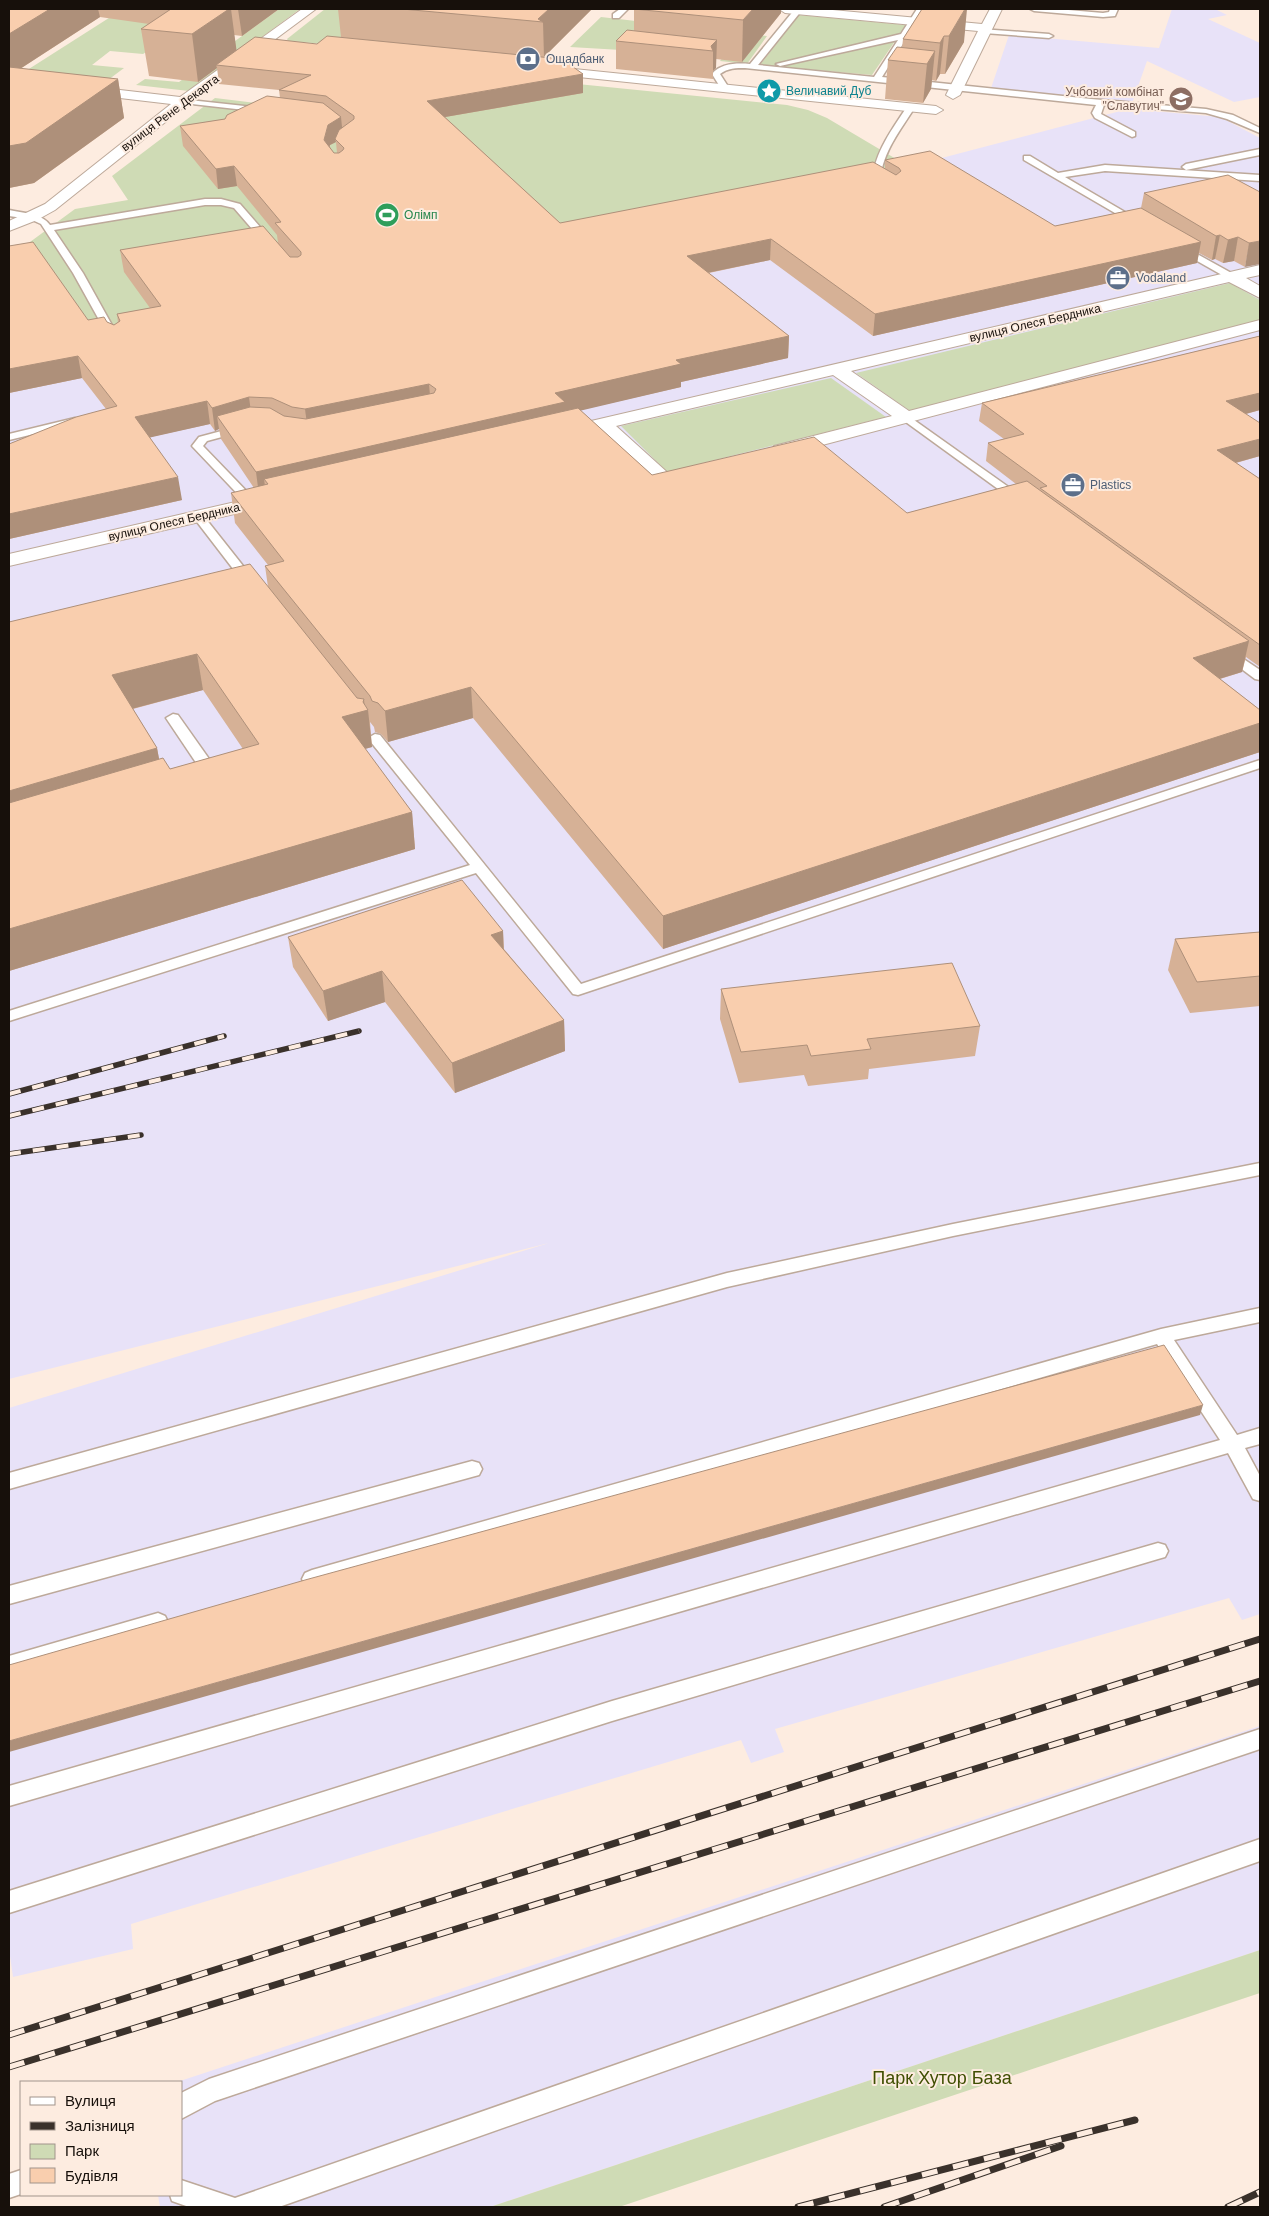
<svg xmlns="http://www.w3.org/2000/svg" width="1269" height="2216" viewBox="0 0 1269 2216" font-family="Helvetica,sans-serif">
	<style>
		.industrial { fill: #e8e2f8 }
		.green { fill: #cfdbb5 }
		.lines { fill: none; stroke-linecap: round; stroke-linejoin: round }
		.lane-casing { stroke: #bda99a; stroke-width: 3 }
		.street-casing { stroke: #bda99a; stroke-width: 2 }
		.lane { fill: #fff; fill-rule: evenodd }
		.street { fill: #fff; fill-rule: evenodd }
		.rail-far1-casing { stroke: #3a312b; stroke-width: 5.5 }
		.rail-casing { stroke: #3a312b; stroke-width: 7 }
		.rail-far1 { stroke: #fdece0; stroke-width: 4; stroke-dasharray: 12; stroke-linecap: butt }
		.rail { stroke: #fdece0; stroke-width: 5; stroke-dasharray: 16; stroke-linecap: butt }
		.wall { fill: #d6b196; fill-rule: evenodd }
		.shaded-wall { fill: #ae907a }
		.building { fill: #f9ceae; stroke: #ae907a }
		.labels { text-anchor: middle; stroke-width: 4; stroke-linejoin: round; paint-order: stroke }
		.far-service-label { font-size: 12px; fill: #4e5e75; stroke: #fdece0; text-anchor: start }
		.far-culture-label { font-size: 12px; fill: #0d838f; stroke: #fdece0; text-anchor: start }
		.far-education-label { font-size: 12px; fill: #785e54; stroke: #fdece0; text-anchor: end }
		.far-street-label { font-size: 12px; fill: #17100b; stroke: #fdece0 }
		.far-leisure-label { font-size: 12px; fill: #27864d; stroke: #fdece0; text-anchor: start }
		.near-park-label { font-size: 18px; fill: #404f03; stroke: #fdece0 }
	</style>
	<rect width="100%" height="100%" fill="#fdece0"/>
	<g class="industrial">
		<polygon points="1172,9 1215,9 1227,15 1208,19 1260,43 1260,97 1234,102 1147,61 1130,109 1220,117 1260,138 1260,1614 1242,1620 1229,1598 775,1729 784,1752 751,1763 741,1740 131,1924 133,1949 13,1977 9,1949 9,1408 549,1243 9,1379 9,268 915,165 1128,109 989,94 1009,35 1159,48"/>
		<polygon points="1260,1726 1260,1950 490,2207 160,2207 158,2195 181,2195 181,2082 177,2082"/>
	</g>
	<g class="green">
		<polygon points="123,9 210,9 143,54 110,51 92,65 124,68 104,83 21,74"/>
		<polygon points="279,9 300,9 189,91 136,85 145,79 179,82"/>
		<polygon points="325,9 384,9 509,59 288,41 287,39"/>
		<polygon points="799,15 906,25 872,75 760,65"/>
		<polygon points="601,17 767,36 747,64 720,61 724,56 570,47"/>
		<polygon points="497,76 787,105 808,110 827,118 918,172 95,347 40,260 30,242 75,209 128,200 112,176 215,98 344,114"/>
		<polygon points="1230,283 1260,300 1260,320 910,411 856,373"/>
		<polygon points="831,378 886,417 667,472 621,426"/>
		<polygon points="1260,1950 1260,1993 619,2207 490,2207"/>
	</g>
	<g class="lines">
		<defs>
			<g id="lane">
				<polygon points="620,9 628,9 619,18 613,18 613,14"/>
				<path d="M795,9L802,10L758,65L874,77L898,40L780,66L776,64L901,34L917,9H925L882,77L1091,99L1206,109L1233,115L1260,128V133L1227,119L1206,113L1104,105L1101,114L1135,132V136L1132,137L1095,118L1092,113L1096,105L745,68C736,68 728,68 720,74L729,88L722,90L712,74C721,63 737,63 750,64Z"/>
				<polygon points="1030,9 1057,9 1103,13 1109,12 1110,9 1118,9 1115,16 1103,17 1034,11"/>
				<polygon points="981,29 1049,34 1053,36 1049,38 984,33 980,31"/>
				<polygon points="180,99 263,108 267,110 263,112 183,103 179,101"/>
				<path d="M908,105L915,107C900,131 883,151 880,180L883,183L876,185L872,181C875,151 892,130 908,105Z"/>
				<polygon points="1260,149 1260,155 1186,170 1182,167 1186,164"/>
				<polygon points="1024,156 1030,156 1058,173 1105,165 1260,175 1260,181 1105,171 1065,177 1142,222 1144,224 1139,227 1024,160"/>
				<path d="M205,199H221L240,204L274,243L269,246L266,245L234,208L221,205H205L54,230L83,273L118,336L113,339L108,336L73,273L41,224L30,219L9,216V210C22,213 42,213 50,225Z"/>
				<polygon points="1179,244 1235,275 1237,277 1232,280 1229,279 1176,249 1174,247"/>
				<polygon points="907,415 1024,498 1026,500 1024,502 1016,502 903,420 902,418"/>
				<polygon points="75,418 80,421 79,423 9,440 9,434"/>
				<polygon points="240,426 244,427 245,429 244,431 207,441 203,446 257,502 259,504 257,506 249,506 192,446 199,437"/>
				<polygon points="198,513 202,514 255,581 257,584 255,587 247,587 194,518 192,516 194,514"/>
				<polygon points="1227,648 1260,670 1260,680 1255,679 1223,655 1221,652 1223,649"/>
				<polygon points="173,714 178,715 219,773 221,776 219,779 207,779 166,718"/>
				<polygon points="375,734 380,735 581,984 1260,760 1260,768 578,995 573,994 476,873 9,1021 9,1011 470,865 370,741 368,738"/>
				<polygon points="1260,1163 1260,1175 953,1236 727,1287 9,1489 9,1473 727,1273 953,1224"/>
				<polygon points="1260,1308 1260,1322 1174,1340 1237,1435 1260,1428 1260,1444 1245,1448 1260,1476 1260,1501 1253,1499 1228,1453 9,1806 9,1786 1220,1440 1157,1344 312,1588 305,1585 302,1579 305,1573 312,1570 1161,1329"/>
				<polygon points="472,1461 479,1463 482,1469 479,1475 9,1604 9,1586"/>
				<polygon points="1158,1543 1165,1545 1168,1551 1165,1557 1158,1559 612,1721 9,1913 9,1891 612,1701"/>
				<polygon points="158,1613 165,1616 168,1622 165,1628 9,1674 9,1656"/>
				<polygon points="1260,1729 1260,1749 215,2101 181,2119 181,2093 209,2079"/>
				<polygon points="1260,1839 1260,1861 279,2207 189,2207 172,2201 170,2195 181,2195 181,2180 235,2198"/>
				<polygon points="21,2170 21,2194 9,2198 9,2174"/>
			</g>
			<g id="street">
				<polygon points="302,9 316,9 188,104 55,210 37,220 9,231 9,221 45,204 171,104 9,85 9,77 180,97"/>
				<polygon points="779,9 822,9 982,24 990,9 1002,9 960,95 953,99 946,95 978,31 785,13"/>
				<polygon points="545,66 936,106 943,110 936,114 540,73 538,70"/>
				<polygon points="1260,265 1260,275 1246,278 1260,286 1260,298 1229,282 851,371 909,411 1260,320 1260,330 788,454 781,456 774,454 772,450 774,446 892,416 833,375 616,426 668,473 691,467 698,469 700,473 698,477 664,486 657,484 599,430 561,438 555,437 552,433 555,429 561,428"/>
				<polygon points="270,494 277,496 280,500 277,504 9,566 9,554"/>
			</g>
		</defs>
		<use href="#lane" class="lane-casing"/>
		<use href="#street" class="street-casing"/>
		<use href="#lane" class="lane"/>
		<use href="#street" class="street"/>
		<defs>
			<g id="rail-far1">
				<polyline points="9,1094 224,1036"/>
				<polyline points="9,1116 359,1031"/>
				<polyline points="9,1154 141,1135"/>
			</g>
			<g id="rail">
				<polyline points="9,2035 1260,1639"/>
				<polyline points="9,2067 1260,1681"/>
				<polyline points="798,2207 1135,2120"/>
				<polyline points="884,2207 1061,2146"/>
				<polyline points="1228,2207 1260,2192"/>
			</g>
		</defs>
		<use href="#rail-far1" class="rail-far1-casing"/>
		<use href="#rail" class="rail-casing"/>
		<use href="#rail-far1" class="rail-far1"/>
		<use href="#rail" class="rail"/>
	</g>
	<g class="wall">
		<path d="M9,9H279L242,36L234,35L236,50L317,44L341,37L338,9H592L544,57L583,74V93L445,117L560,223L885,169V160L1055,226L1141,208L1144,193L1260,192L1245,267L1234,261L1223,263L1215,259L1212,260L1199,253L1197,263L873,336L770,260L709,273L789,336L788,358L681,382V387L580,410L652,475L907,513L1016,484L986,461L988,443L1004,439L979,421L982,403L1260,336V410L1246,414L1260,456L1236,463L1260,479V667L1246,657L1242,672L1220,679L1260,710V752L663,949L473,718L388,742L381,734L375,732L374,727L370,722L372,747L365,749L412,812L415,849L9,971V622L268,587L265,566L268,565L235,523L231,493L254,488L221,439L219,429L215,431L210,424L150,437L182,500L9,539V444L106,409L82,378L9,393V246L88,320L107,322L114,325L118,323L117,314L150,308L124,272L120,250L278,243L277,235L237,186L218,189L183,146L180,126L225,119L280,98L279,90L219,84L217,68L198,82L149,76L141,29L149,24L100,17L20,69L118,79L124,118L34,183L9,188ZM336,142L337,153H334L330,147V145ZM203,690L243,749L170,769L159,759L157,748L133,709Z"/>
		<polygon points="634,9 781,13 742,62 716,59 716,68 713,71 713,79 616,69 616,41 634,31"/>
		<polygon points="922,9 964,42 945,74 940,74 936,81 932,80 931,89 923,103 885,99 888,60 902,48 903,39"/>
		<polygon points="503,931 504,949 564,1020 565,1051 455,1093 385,1002 328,1021 293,967 288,937"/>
		<polygon points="1260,932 1260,1006 1190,1013 1168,970 1175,939"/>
		<polygon points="721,989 980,1026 975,1056 869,1069 868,1079 808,1086 804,1075 739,1083 720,1019"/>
	</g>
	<g class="shaded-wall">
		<polygon points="50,9 98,9 100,17 9,76 9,34"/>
		<polygon points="229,9 231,9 237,54 216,65 217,68 198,82 192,34"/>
		<polygon points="238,9 279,9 242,36"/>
		<polygon points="549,9 592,9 544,57 543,22 538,19"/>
		<polygon points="753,9 781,9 781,13 742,62 743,20"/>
		<polygon points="965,9 967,9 964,42 945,74 949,36"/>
		<polygon points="944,36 940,74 936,81 940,43"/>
		<polygon points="717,40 716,68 713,71 713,51 711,46"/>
		<polygon points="935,51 931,89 923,103 927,64"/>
		<polygon points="583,74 583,93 428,120 427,101"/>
		<polygon points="118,79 124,118 34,183 9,188 9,146"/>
		<polygon points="341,117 343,137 335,139 336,142 330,145 326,160 324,140 328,125"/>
		<polygon points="234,166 237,186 218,189 216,169"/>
		<polygon points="1220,235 1215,259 1212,260 1216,236"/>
		<polygon points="1238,237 1234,261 1223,263 1228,240"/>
		<polygon points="771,239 770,260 687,277 687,256"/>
		<polygon points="1260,241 1260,264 1245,267 1249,243"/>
		<polygon points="1201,242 1197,263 873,336 875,314"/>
		<polygon points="789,336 788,358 681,382 681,387 268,484 264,479 266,493 259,495 256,472 555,393 676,360"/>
		<polygon points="78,356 82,378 9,393 9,369"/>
		<polygon points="429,384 431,407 308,432 305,409"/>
		<polygon points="1260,393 1260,410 1223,420 1226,401"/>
		<polygon points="249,397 252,420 217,416 219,429 215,431 212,408"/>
		<polygon points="207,401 210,424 139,440 135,417"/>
		<polygon points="1260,439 1260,456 1213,469 1217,450"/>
		<polygon points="178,477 182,500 9,539 9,514"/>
		<polygon points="1249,641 1242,672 1186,689 1193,658"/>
		<polygon points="197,654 203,690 120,712 112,675"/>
		<polygon points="471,687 473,718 388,742 385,711"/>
		<polygon points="364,699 365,711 368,710 372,747 346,754 342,717 363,702"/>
		<polygon points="1260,723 1260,752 663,949 663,916"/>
		<polygon points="157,748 164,785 9,832 9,791"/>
		<polygon points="412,812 415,849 9,971 9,929"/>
		<polygon points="503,931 504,961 491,935"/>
		<polygon points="382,971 385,1002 328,1021 323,991"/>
		<polygon points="564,1020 565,1051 455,1093 452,1063"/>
		<polygon points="1203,1405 1200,1415 9,1752 9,1741"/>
	</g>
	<g class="building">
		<polygon points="9,9 50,9 9,34"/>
		<polygon points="171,9 229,9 192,34 141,29"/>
		<polygon points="402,9 549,9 538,19 543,22"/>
		<polygon points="634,9 753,9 743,20"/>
		<polygon points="922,9 965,9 949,36 944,36 940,43 903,39"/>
		<polygon points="627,30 717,40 711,46 713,51 616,41"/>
		<polygon points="327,36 562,59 583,74 427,101 560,223 873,162 896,175 901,171 899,168 885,160 930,151 1055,226 1141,208 1201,242 875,314 771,239 687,256 789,336 676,360 681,364 555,393 565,402 256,472 217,416 250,407 270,408 284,416 306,419 434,393 436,389 429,384 305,409 292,407 272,398 249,397 212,408 207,401 135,417 178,477 9,514 9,444 76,417 117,406 78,356 9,369 9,246 33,242 88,320 104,317 107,322 114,325 120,321 117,314 161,306 120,250 263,226 290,257 298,257 301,255 301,252 275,223 281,222 234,166 216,169 180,126 225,119 227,115 267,96 323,103 341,117 328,125 324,140 334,153 339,153 343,150 344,148 335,139 339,130 354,119 354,116 326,96 279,90 311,75 216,65 255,37 317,44"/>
		<polygon points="897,47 935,51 927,64 888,60"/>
		<polygon points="9,67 118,79 26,143 9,146"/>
		<polygon points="1228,175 1260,192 1260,241 1249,243 1238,237 1228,240 1220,235 1216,236 1144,193"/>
		<polygon points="1260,336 1260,393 1226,401 1260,423 1260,439 1217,450 1260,479 1260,645 1040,488 1047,486 988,443 1024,434 982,403"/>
		<polygon points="578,408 652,475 814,437 907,513 1027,481 1249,641 1193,658 1260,710 1260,723 663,916 471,687 385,711 378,703 372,701 370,696 265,566 284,561 231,493 268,484 264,479"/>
		<polygon points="250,564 357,698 364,699 363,702 368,710 342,717 412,812 9,929 9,803 163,758 170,769 259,744 197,654 112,675 157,748 9,791 9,622"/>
		<polygon points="462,880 503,931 491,935 564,1020 452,1063 382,971 323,991 288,937"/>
		<polygon points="1260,932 1260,976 1197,982 1175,939"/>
		<polygon points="952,963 980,1026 867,1039 871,1049 811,1056 807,1045 741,1052 721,989"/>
		<polygon points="1164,1345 1203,1405 9,1741 9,1665 305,1580"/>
	</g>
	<defs>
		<symbol id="bank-disc" viewBox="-11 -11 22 22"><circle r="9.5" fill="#5c6f8a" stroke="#fdece0"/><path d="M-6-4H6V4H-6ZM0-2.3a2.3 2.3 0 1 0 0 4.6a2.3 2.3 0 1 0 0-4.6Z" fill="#fff"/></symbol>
		<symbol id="sight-disc" viewBox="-11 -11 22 22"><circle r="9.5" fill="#0f9aa8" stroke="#fdece0"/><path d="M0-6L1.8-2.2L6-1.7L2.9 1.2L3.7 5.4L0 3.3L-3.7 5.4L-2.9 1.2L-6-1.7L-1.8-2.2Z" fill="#fff"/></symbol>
		<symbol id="university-disc" viewBox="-11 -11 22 22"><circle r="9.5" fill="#8d6e63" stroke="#fdece0"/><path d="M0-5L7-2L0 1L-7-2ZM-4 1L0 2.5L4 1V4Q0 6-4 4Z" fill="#fff"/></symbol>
		<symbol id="stadium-disc" viewBox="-11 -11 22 22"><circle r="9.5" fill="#2e9e5b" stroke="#fdece0"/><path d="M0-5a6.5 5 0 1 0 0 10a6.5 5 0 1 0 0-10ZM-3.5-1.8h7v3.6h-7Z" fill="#fff"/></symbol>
		<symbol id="office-disc" viewBox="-11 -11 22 22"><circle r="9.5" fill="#5c6f8a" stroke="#fdece0"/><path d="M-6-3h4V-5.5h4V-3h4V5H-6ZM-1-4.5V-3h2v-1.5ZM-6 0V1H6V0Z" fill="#fff"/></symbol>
	</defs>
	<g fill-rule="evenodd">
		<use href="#bank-disc" x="514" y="45" width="28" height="28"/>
		<use href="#sight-disc" x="755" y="77" width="28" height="28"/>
		<use href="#university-disc" x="1167" y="85" width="28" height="28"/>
		<use href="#stadium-disc" x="373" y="201" width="28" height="28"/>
		<use href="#office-disc" x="1104" y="264" width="28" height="28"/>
		<use href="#office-disc" x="1059" y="471" width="28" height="28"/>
	</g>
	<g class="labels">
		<g class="far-service-label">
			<text x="546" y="63">Ощадбанк</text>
			<text x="1136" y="282">Vodaland</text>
			<text x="1090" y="489">Plastics</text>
		</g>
		<g class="far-culture-label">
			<text x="786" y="95">Величавий Дуб</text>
		</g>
		<g class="far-education-label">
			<text x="1164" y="96">Учбовий комбінат<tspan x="1164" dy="14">"Славутич"</tspan></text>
		</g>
		<g class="far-street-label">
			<text transform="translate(170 113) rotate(-37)" y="4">вулиця Рене Декарта</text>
			<text transform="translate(1035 323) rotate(-13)" y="4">вулиця Олеся Бердника</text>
			<text transform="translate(174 522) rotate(-13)" y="4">вулиця Олеся Бердника</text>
		</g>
		<g class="far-leisure-label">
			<text x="404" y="219">Олімп</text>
		</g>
		<g class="near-park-label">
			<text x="942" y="2084">Парк Хутор База</text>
		</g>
	</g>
	<rect width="1269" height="2216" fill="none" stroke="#17100b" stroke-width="20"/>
	<rect x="20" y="2081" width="162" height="115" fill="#fdece0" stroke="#a1948b"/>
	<rect x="30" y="2097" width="25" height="8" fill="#ffffff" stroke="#a1948b"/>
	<text x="65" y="2106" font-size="15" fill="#17100b">Вулиця</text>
	<rect x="30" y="2122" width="25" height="8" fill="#3a312b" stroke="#a1948b"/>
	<text x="65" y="2131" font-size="15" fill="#17100b">Залізниця</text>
	<rect x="30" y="2144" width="25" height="15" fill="#cfdbb5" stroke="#a1948b"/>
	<text x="65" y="2156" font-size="15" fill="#17100b">Парк</text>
	<rect x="30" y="2168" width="25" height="15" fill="#f9ceae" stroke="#a1948b"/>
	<text x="65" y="2181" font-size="15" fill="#17100b">Будівля</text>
</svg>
